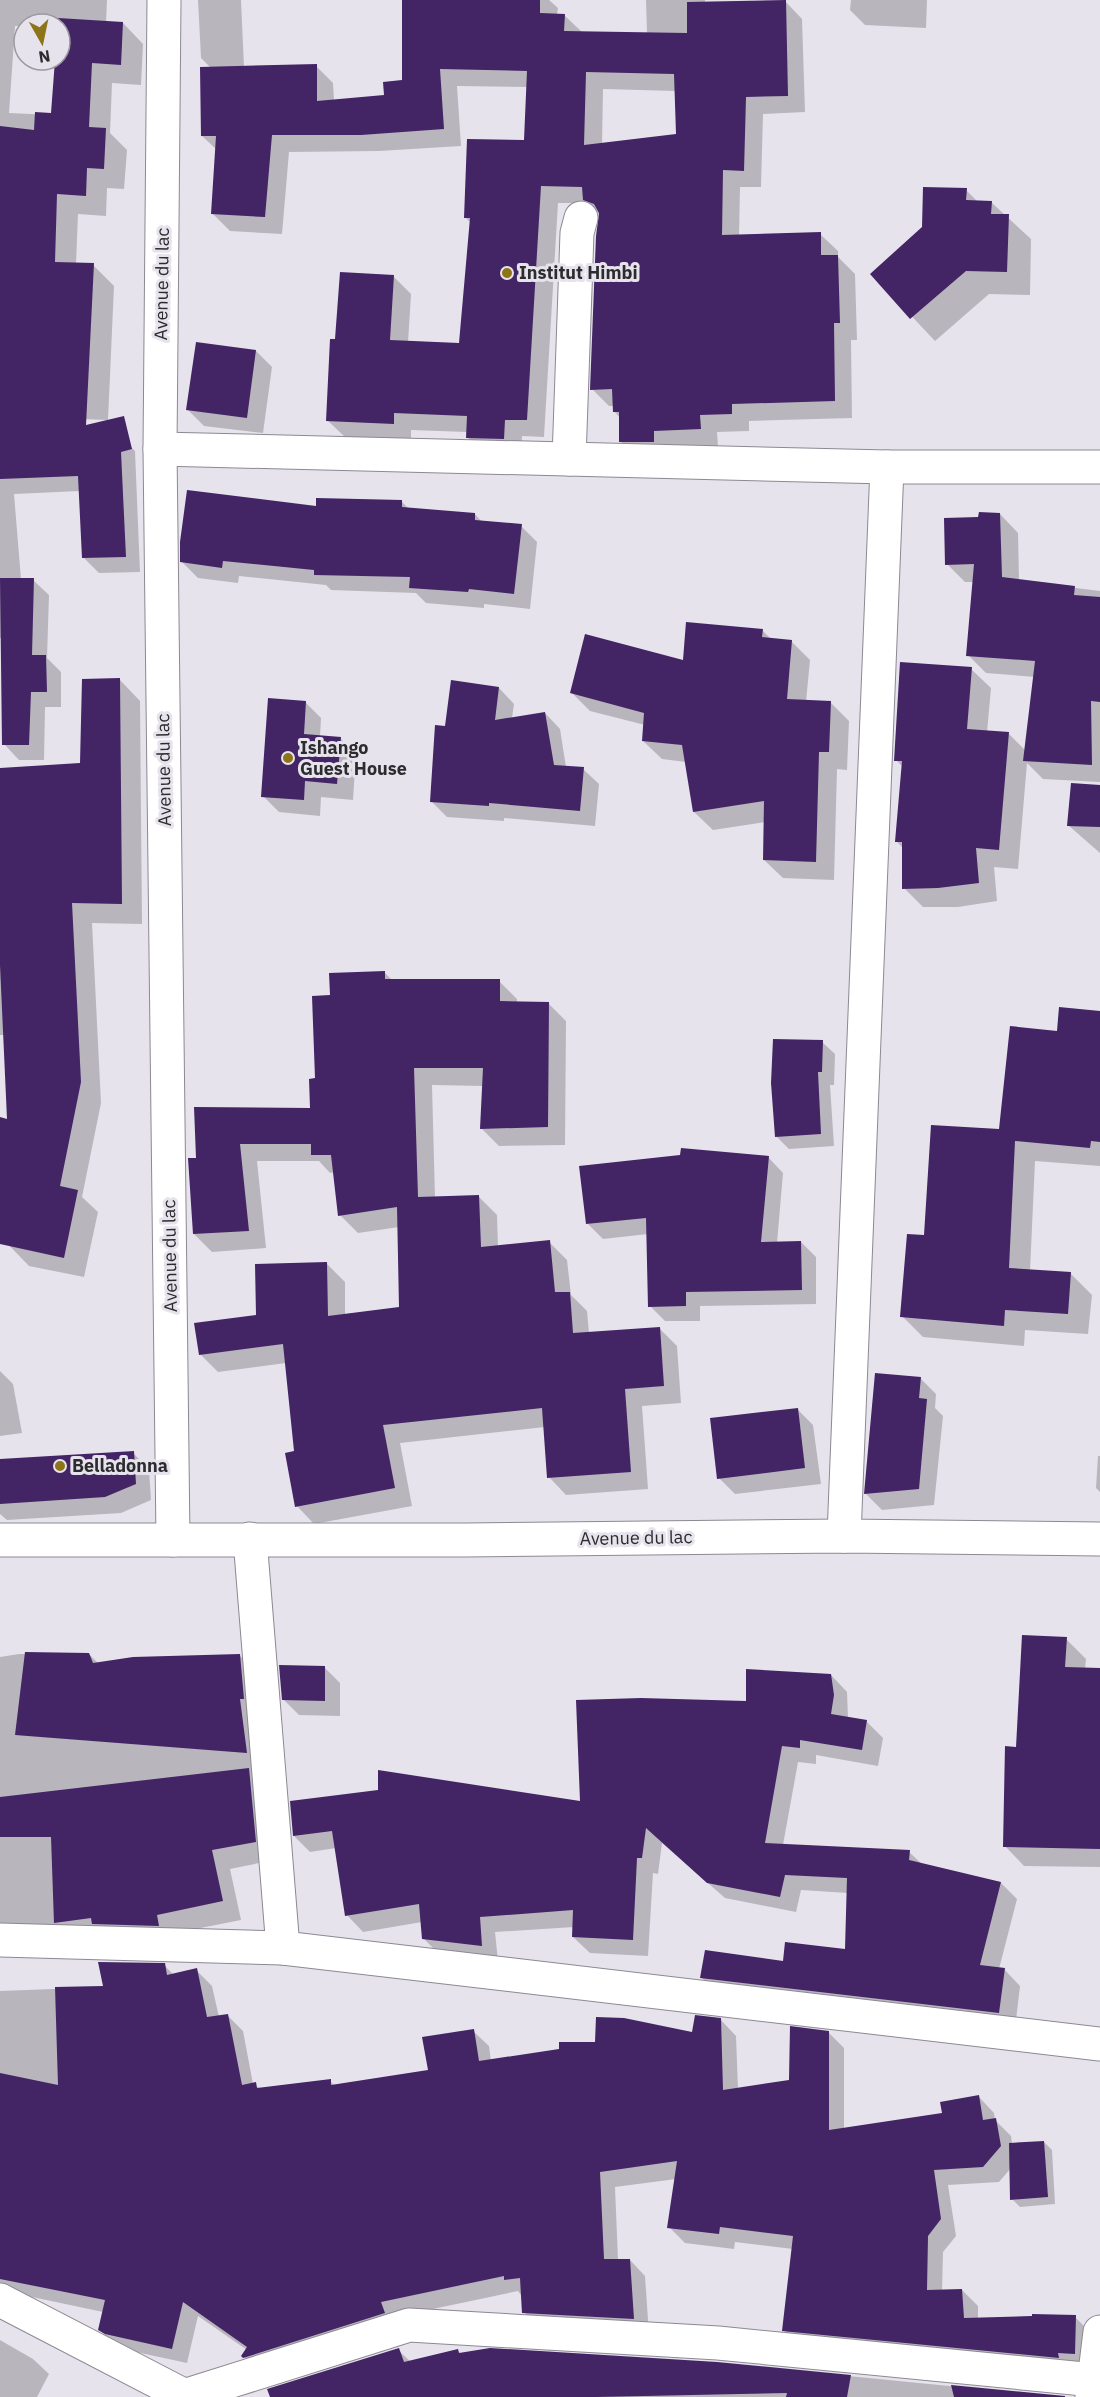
<svg xmlns="http://www.w3.org/2000/svg" width="1100" height="2397" viewBox="0 0 1100 2397" font-family="'IBM Plex Sans',sans-serif">
	<style>
		.shadow { fill: #0003; fill-rule: evenodd }
		.building { fill: #432465; fill-rule: evenodd }
		.lines { fill: none; stroke-linecap: round; stroke-linejoin: round }
		.minor-casing { stroke: #8c8992; stroke-width: 35 }
		.major-casing { stroke: #8c8992; stroke-width: 35 }
		.minor { stroke: #fff; stroke-width: 33 }
		.major { stroke: #fff; stroke-width: 33 }
		.poi-dot { fill: #8d7418; stroke: #e7e3ed; stroke-width: 2 }
		.labels { text-anchor: middle; stroke-width: 6; stroke-linejoin: round; paint-order: stroke }
		.poi-label { font-size: 18px; font-weight: bold; fill: #2c2b2e; stroke: #e7e3ed; text-anchor: start }
		.street-label { font-size: 18px; fill: #2c2b2e; stroke: #e7e3ed }
	</style>
	<rect width="100%" height="100%" fill="#e7e3ed"/>
	<g class="shadow">
		<path d="M0,0H107L106,22L123,23L143,44L141,85L112,83L110,133L127,150L124,189L107,188L106,216L78,214L76,264L93,265L114,286L108,420L0,416ZM24,24H60V60H56L52,115L9,113L15,26H24Z"/>
		<path d="M198,0H241L244,67L316,66L333,83L334,101L386,97L403,82V0H549L558,8L557,15H564L582,32L647,34L646,0H705V3L785,1L802,19L805,112L763,114L761,187H740L739,236L820,234L838,251V257L855,274L857,340H851L852,418L749,421V431L717,432L718,446L638,458L620,441V418L614,411V406H609L592,389L600,215L588,203H558L544,437L522,436L521,456L485,455L467,437V432L411,430V441L345,437L327,420L336,340L394,277L411,294L408,343L461,345L471,223L466,218L526,141L528,87L457,86L461,146L379,151L289,152L282,234L230,231L212,213L217,150L202,136L211,68L201,58ZM603,89L676,91L678,136L602,145Z"/>
		<polygon points="851,0 927,0 926,28 865,25 850,10"/>
		<polygon points="966,190 978,202 991,202 1031,239 1030,295 989,294 935,341 872,274"/>
		<polygon points="256,351 272,367 263,433 204,426 188,410"/>
		<polygon points="120,436 135,451 140,572 99,573 84,558 80,491 14,494 21,579 33,580 49,595 47,658 61,672 61,707 45,707 44,760 19,760 4,744 2,638 0,638 0,448"/>
		<polygon points="402,502 409,509 475,514 482,522 521,526 537,542 530,609 484,604 484,608 426,603 416,593 331,590 326,585 239,576 238,583 198,578 182,562 317,508"/>
		<polygon points="1000,514 1018,533 1019,581 1100,591 1100,782 1043,779 1027,763 1018,869 994,867 997,901 958,907 923,907 904,888 904,849 896,841 903,767 896,760 971,669 991,688 987,732 1008,733 1026,751 1035,677 986,673 968,655 974,582 965,582 947,564 980,519"/>
		<polygon points="762,630 771,639 791,641 810,660 806,702 831,703 849,721 847,770 837,769 834,880 783,878 764,860 765,822 713,830 694,812 686,762 662,759 643,741 645,725 590,711 572,693 684,662"/>
		<polygon points="120,680 140,701 142,924 92,923 101,1103 82,1197 98,1212 84,1277 29,1266 0,1236 0,1119 9,1121 5,1035 0,1035 0,769 81,764"/>
		<polygon points="499,688 514,704 512,718 545,713 560,729 566,767 583,769 599,784 595,826 504,818 504,821 447,817 431,801 446,727"/>
		<polygon points="305,702 321,718 320,737 340,738 356,754 353,800 321,797 320,816 279,812 263,796"/>
		<polygon points="1100,787 1100,853 1068,825"/>
		<polygon points="385,973 392,980 499,981 517,999 517,1003 548,1003 566,1021 565,1145 499,1146 481,1128 483,1086 432,1085 435,1198 479,1197 497,1215 498,1247 549,1242 567,1260 571,1295 587,1311 589,1333 659,1328 677,1346 681,1403 642,1406 648,1489 566,1495 549,1477 545,1427 400,1443 412,1506 314,1524 297,1506 296,1452 286,1363 218,1372 200,1354 258,1316 327,1264 345,1282 345,1316 401,1308 399,1227 358,1233 340,1215 335,1172 330,1173 319,1161 257,1161 266,1248 212,1252 194,1234 197,1159 311,1109 331,997"/>
		<polygon points="1100,1012 1100,1166 1035,1161 1030,1271 1071,1274 1092,1295 1088,1334 1025,1330 1024,1346 923,1337 902,1316 925,1237 1001,1131 1058,1032"/>
		<polygon points="822,1042 835,1054 834,1085 830,1085 834,1146 789,1149 776,1136"/>
		<polygon points="768,1157 783,1173 777,1243 801,1242 816,1257 816,1304 700,1306 700,1321 665,1321 650,1306 648,1234 603,1239 588,1224"/>
		<polygon points="0,1371 13,1384 22,1433 0,1436"/>
		<polygon points="876,1374 920,1378 936,1394 935,1408 943,1416 934,1505 882,1510 866,1494"/>
		<polygon points="797,1409 813,1425 821,1484 735,1494 719,1478"/>
		<polygon points="133,1453 149,1469 151,1500 121,1513 7,1520 0,1514 0,1460"/>
		<polygon points="1098,1456 1100,1456 1100,1492 1096,1488"/>
		<polygon points="1066,1639 1086,1659 1085,1669 1100,1669 1100,1867 1024,1866 1005,1846 1018,1748"/>
		<polygon points="19,1654 89,1654 99,1664 240,1656 259,1674 274,1860 230,1869 241,1920 175,1933 0,1955 0,1657"/>
		<polygon points="324,1667 340,1683 340,1716 299,1715 283,1699"/>
		<polygon points="831,1675 847,1692 848,1718 866,1721 883,1738 878,1766 816,1755 816,1764 798,1762 783,1845 909,1852 922,1864 1001,1883 1017,1899 999,1969 1004,1969 1020,1986 1015,2029 718,1994 702,1978 847,1950 848,1893 801,1890 796,1912 725,1898 662,1843 658,1874 653,1873 648,1956 590,1953 573,1937 574,1927 495,1932 498,1961 440,1955 424,1939 422,1922 363,1932 347,1915 336,1848 310,1852 294,1836 292,1803 582,1802 747,1703"/>
		<polygon points="164,1965 174,1975 196,1970 212,1986 219,2017 227,2015 243,2031 253,2084 261,2089 330,2081 335,2086 429,2071 473,2031 489,2046 491,2061 597,2044 693,2033 721,2020 736,2036 738,2089 791,2081 828,2032 844,2048 844,2130 944,2114 979,2097 994,2113 995,2120 1011,2136 1012,2144 1044,2142 1052,2150 1055,2204 1020,2207 1012,2199 1011,2168 999,2182 948,2185 956,2236 943,2252 942,2291 962,2290 978,2306 978,2319 1075,2317 1091,2333 1090,2369 800,2346 784,2330 793,2249 735,2242 734,2249 685,2243 669,2227 676,2179 615,2187 618,2260 630,2260 645,2276 649,2334 540,2328 524,2312 521,2295 518,2291 395,2317 260,2373 243,2356 247,2350 198,2316 187,2363 122,2349 115,2345 99,2329 103,2312 18,2294 0,2306 0,1991 105,1987"/>
		<polygon points="0,2340 33,2359 49,2374 37,2397 0,2397"/>
		<polygon points="398,2350 411,2362 458,2351 461,2354 716,2363 1060,2397 271,2397"/>
	</g>
	<g class="building">
		<path d="M402,0H540V13L565,14L564,31L687,33V2L786,0L788,96L746,97L744,171L723,170L722,235L821,232V255H838L840,323H834L835,401L732,404V414L700,415L701,429L654,431V442H619V412H613L612,389L590,390L596,236L599,213L594,204L583,200L582,187L541,186L527,420H505L504,439L466,438L467,416L394,413V424L326,421L330,339H335L340,272L394,275L390,340L459,343L470,218H464L467,139L524,140L527,71L440,69L444,129L361,135H272L265,217L211,214L216,136H201L200,67L317,64V101L384,95L383,82L402,80ZM586,72L674,74L676,134L584,145Z"/>
		<polygon points="58,18 123,22 121,65 92,63 89,127 106,128 104,169 87,168 86,196 57,194 55,262 94,263 86,425 124,416 132,449 121,452 126,557 82,558 78,476 0,479 0,126 34,130 35,112 51,113 55,60 60,60 60,24 57,24"/>
		<polygon points="923,187 967,188 966,200 992,201 991,214 1009,214 1007,272 966,271 910,319 870,274 922,227"/>
		<polygon points="196,342 256,350 247,418 186,410"/>
		<polygon points="187,490 316,506 316,498 402,500 402,507 475,513 475,520 522,524 514,594 469,589 468,592 409,588 410,577 314,575 314,570 223,561 222,568 180,562 180,542"/>
		<polygon points="979,512 1000,513 1002,577 1075,586 1074,595 1100,597 1100,702 1091,701 1092,765 1023,761 1035,661 966,656 974,564 945,565 944,518 978,517"/>
		<polygon points="0,578 34,578 32,655 46,655 47,692 31,692 29,745 2,745"/>
		<polygon points="686,622 763,629 762,637 792,640 787,699 831,701 829,752 819,752 816,862 763,860 764,801 693,812 682,745 642,741 644,713 570,693 585,634 683,660"/>
		<polygon points="900,662 972,667 967,729 1009,732 999,850 976,848 979,883 938,888 902,889 902,842 895,842 902,761 894,761"/>
		<polygon points="120,678 122,904 72,903 81,1082 60,1186 78,1190 64,1258 0,1244 0,1117 7,1119 0,965 0,768 80,763 82,679"/>
		<polygon points="451,680 499,687 495,720 545,712 554,765 584,767 580,811 489,803 489,806 430,802 435,725 445,726"/>
		<polygon points="268,698 306,701 304,734 341,737 337,784 305,781 304,800 261,797"/>
		<polygon points="1071,783 1100,785 1100,827 1067,826"/>
		<polygon points="385,971 385,979 500,979 500,1001 549,1002 548,1127 480,1129 483,1068 414,1068 418,1197 479,1195 481,1247 550,1240 555,1292 570,1292 573,1333 660,1327 664,1386 625,1389 631,1472 547,1478 542,1408 383,1425 395,1488 295,1507 285,1453 294,1451 283,1344 199,1355 194,1323 256,1315 255,1264 327,1262 328,1316 399,1307 397,1207 338,1216 331,1155 311,1155 311,1144 240,1144 249,1231 193,1234 188,1158 196,1158 194,1107 310,1108 309,1079 315,1078 312,996 330,995 329,973"/>
		<polygon points="1059,1007 1100,1011 1100,1142 1091,1141 1090,1148 1015,1141 1009,1268 1071,1272 1068,1314 1005,1310 1004,1326 900,1317 907,1234 924,1235 931,1125 999,1129 1010,1026 1057,1031"/>
		<polygon points="773,1039 823,1040 822,1072 818,1072 821,1134 775,1137 771,1083"/>
		<polygon points="681,1148 769,1156 761,1242 801,1241 802,1290 686,1292 686,1306 648,1307 646,1218 586,1224 579,1166 680,1155"/>
		<polygon points="875,1373 921,1377 919,1398 927,1399 919,1489 864,1494"/>
		<polygon points="798,1408 805,1468 717,1479 710,1418"/>
		<polygon points="134,1451 136,1484 105,1497 0,1504 0,1459"/>
		<polygon points="1022,1635 1067,1637 1065,1667 1100,1668 1100,1849 1003,1847 1005,1746 1016,1747"/>
		<polygon points="25,1652 89,1653 93,1663 133,1657 240,1654 244,1699 240,1699 247,1753 15,1735"/>
		<polygon points="279,1665 325,1666 325,1701 282,1700"/>
		<polygon points="746,1669 831,1674 834,1695 831,1714 867,1720 862,1750 800,1740 800,1748 782,1746 765,1843 910,1850 909,1860 1001,1882 980,1965 1005,1968 999,2013 700,1978 705,1950 783,1961 785,1942 845,1949 847,1878 785,1875 780,1897 707,1883 646,1828 642,1858 637,1858 633,1940 572,1937 573,1910 480,1917 482,1946 422,1939 419,1904 345,1916 332,1831 293,1836 290,1801 378,1790 378,1770 580,1801 576,1700 641,1698 746,1701"/>
		<polygon points="249,1768 256,1842 212,1850 223,1901 157,1915 159,1926 92,1924 91,1918 54,1923 51,1837 0,1837 0,1797"/>
		<polygon points="98,1962 165,1963 167,1975 197,1968 207,2017 228,2014 242,2085 256,2082 257,2088 331,2079 331,2085 428,2070 422,2037 474,2029 479,2061 559,2049 559,2042 595,2042 596,2017 624,2018 692,2032 695,2015 721,2018 723,2090 789,2080 790,2026 829,2031 829,2130 942,2113 940,2102 979,2095 983,2120 996,2118 1001,2146 983,2167 934,2170 941,2219 928,2236 927,2290 962,2289 964,2318 1032,2316 1032,2314 1076,2315 1075,2354 1058,2353 1059,2358 782,2331 793,2236 720,2227 719,2234 667,2228 677,2161 600,2172 604,2259 630,2259 634,2319 522,2313 520,2278 504,2280 504,2276 381,2302 385,2313 243,2358 241,2356 247,2347 183,2302 172,2349 105,2334 98,2330 105,2300 0,2279 0,2073 58,2085 55,1987 103,1986"/>
		<polygon points="1044,2141 1048,2197 1010,2200 1009,2143"/>
		<polygon points="399,2348 404,2362 458,2349 459,2353 490,2348 717,2362 851,2375 847,2397 786,2397 787,2393 596,2397 270,2397 267,2389"/>
		<polygon points="951,2385 1065,2396 1065,2397 954,2397"/>
	</g>
	<g class="lines">
		<defs>
			<g id="minor">
				<polyline points="164,0 160,449 173,1540"/>
				<polyline points="160,449 887,467 1100,467"/>
				<polyline points="569,459 577,233 581,218"/>
				<polyline points="844,1536 887,467"/>
				<polyline points="250,1539 283,1948"/>
				<polyline points="0,1940 283,1948 1100,2044"/>
				<polyline points="0,2300 187,2397"/>
				<polyline points="184,2396 409,2325 718,2343 1094,2380"/>
				<polyline points="1092,2397 1100,2332"/>
			</g>
			<polyline id="major" points="0,1540 466,1540 844,1536 1100,1539"/>
		</defs>
		<use href="#minor" class="minor-casing"/>
		<use href="#major" class="major-casing"/>
		<use href="#minor" class="minor"/>
		<use href="#major" class="major"/>
	</g>
	<g class="poi-dot">
		<circle cx="507" cy="273" r="6"/>
		<circle cx="288" cy="758" r="6"/>
		<circle cx="60" cy="1466" r="6"/>
	</g>
	<g class="labels">
		<g class="poi-label">
			<text x="519" y="279">Institut Himbi</text>
			<text x="300" y="754">Ishango<tspan x="300" dy="21">Guest House</tspan></text>
			<text x="72" y="1472">Belladonna</text>
		</g>
		<g class="street-label">
			<text transform="translate(162 284) rotate(-89)" y="6">Avenue du lac</text>
			<text transform="translate(164 770) rotate(-91)" y="6">Avenue du lac</text>
			<text transform="translate(170 1256) rotate(-91)" y="6">Avenue du lac</text>
			<text transform="translate(636 1538) rotate(-1)" y="6">Avenue du lac</text>
		</g>
	</g>
	<g transform="translate(42 42) rotate(171)"><circle r="28" fill="#e7e3ed" stroke="#9c99a1" stroke-width="1.5"/>
	<path d="M0-4.5L10 22L0 15L-10 22Z" fill="#8d7418"/>
	<text y="-9" font-size="16" font-weight="bold" text-anchor="middle" fill="#2c2b2e">N</text>
	</g>
</svg>
